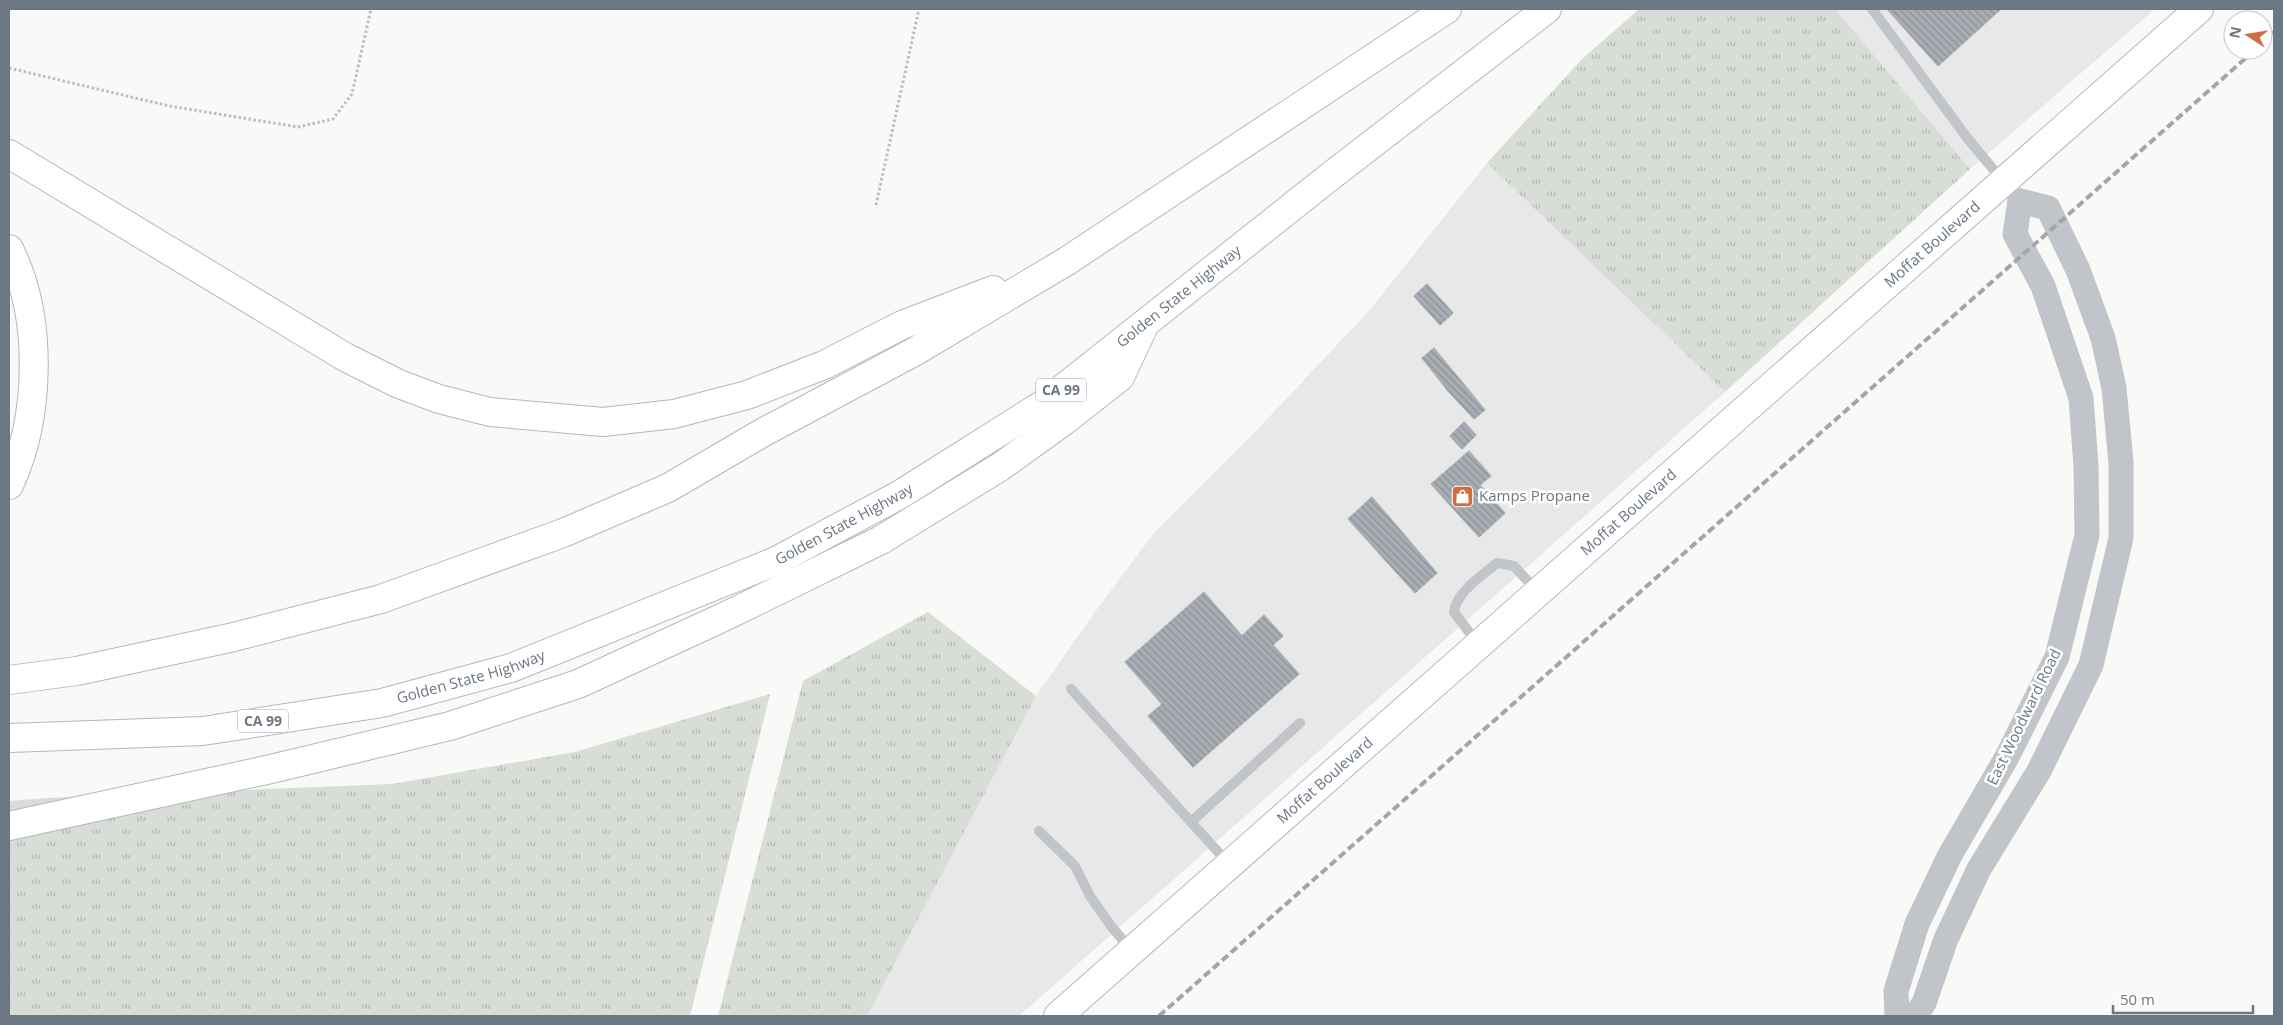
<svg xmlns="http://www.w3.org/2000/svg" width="2283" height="1025" viewBox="0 0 2283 1025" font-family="'Open Sans',sans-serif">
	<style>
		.built { fill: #e7e8e7 }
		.grass { fill: url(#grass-tufts) }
		.building { fill: url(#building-back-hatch); stroke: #dbdbd9 }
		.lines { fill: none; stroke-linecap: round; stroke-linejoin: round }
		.secondary-casing { stroke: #b4b8bc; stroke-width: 30 }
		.motorway-casing { stroke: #b5b7bb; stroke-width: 30 }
		.path { stroke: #bbbdc0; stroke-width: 3; stroke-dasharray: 2.5 2.5; stroke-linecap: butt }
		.service { stroke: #c1c4c8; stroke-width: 10 }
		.tertiary { stroke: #c1c4c8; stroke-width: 25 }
		.secondary { stroke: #fff; stroke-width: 28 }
		.motorway { stroke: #fff; stroke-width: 28 }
		.rail { stroke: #a1a6ac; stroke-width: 4; stroke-dasharray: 8 4; stroke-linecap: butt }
		.labels { text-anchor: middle; stroke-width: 5; stroke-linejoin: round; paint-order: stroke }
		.shield { fill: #fff; stroke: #98a0a9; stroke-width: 1 }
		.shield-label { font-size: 14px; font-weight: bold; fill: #6c7784 }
		.street-label { font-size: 15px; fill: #6c7784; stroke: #fff }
		.poi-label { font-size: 15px; fill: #6c7784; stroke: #fff; text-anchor: start }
	</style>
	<defs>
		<pattern id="grass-tufts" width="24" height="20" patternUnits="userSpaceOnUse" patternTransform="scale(1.25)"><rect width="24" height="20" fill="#d9ddd7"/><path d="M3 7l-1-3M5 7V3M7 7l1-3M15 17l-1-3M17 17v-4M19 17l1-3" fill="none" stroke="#b4b8b4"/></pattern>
		<pattern id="building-back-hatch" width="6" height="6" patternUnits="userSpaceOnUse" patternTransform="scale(1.25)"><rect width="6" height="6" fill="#a7adb3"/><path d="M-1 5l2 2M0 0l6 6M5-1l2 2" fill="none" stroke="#8c9297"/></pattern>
	</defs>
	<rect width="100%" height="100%" fill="#f9f9f7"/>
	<g class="built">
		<polygon points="1835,9 2155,9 1970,169"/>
		<polygon points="1487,163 1725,392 1019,1016 867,1016 1036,696 1095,612 1154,533 1253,434 1369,311"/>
	</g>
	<g class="grass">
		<polygon points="1639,9 1835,9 1970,169 1725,392 1487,163 1581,60"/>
		<polygon points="928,612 1036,696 867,1016 718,1016 803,681"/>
		<polygon points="770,694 690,1016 9,1016 9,801 45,798 392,784 575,752"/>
	</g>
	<g class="building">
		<polygon points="1886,9 2002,9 1938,67"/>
		<polygon points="1427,283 1454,313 1440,326 1413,296"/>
		<polygon points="1434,347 1486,410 1474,420 1448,392 1421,358"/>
		<polygon points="1464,421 1477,435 1462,450 1449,436"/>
		<polygon points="1469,450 1492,476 1481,485 1506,513 1479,538 1430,484"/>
		<polygon points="1372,496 1438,573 1415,594 1347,519"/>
		<polygon points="1204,591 1242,635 1264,614 1284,636 1274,645 1300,674 1193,768 1147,716 1161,704 1124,662"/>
	</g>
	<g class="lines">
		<defs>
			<g id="secondary">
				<path id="s1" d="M1058,1016L2199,9"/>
			</g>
			<g id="motorway">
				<polyline points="9,154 345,357 399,384 439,399 490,412 603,422 674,414 747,395 824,365 902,325 993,290"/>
				<path d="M9,249C43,316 41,417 9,485"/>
				<polyline points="9,680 77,671 234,637 381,599 563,533 668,488 762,433 914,352 1067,261 1447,9"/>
				<path id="s2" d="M9,738L203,731L382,703L511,668L776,561L901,494L1042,405L1332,175L1547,9"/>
				<polyline points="9,826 271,769 450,726 578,684 728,615 881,540 1000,467 1064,421 1120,377 1143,328"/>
			</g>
		</defs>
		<use href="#secondary" class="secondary-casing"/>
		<use href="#motorway" class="motorway-casing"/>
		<g class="path">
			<polyline points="9,68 169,106 298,127 333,119 352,94 371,9"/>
			<polyline points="876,205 919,9"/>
		</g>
		<g class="service">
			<polyline points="1872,9 1968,139 2003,181"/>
			<path d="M1478,644L1454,612C1457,591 1481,577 1497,563L1514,566L1538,592"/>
			<polyline points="1071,689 1229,864"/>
			<polyline points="1191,822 1300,723"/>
			<polyline points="1039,831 1075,866 1090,896 1111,926 1131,950"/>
		</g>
		<g class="tertiary">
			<polyline points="1897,1016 1896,991 1917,924 1950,855 2007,757 2057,657 2087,535 2086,466 2081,398 2043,286 2015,234 2020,201"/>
			<polyline points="1915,1016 1924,1003 1946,939 1979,869 2039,771 2091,665 2121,538 2121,462 2114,388 2103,338 2078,270 2048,208 2020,201"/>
		</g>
		<use href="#secondary" class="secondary"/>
		<use href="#motorway" class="motorway"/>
		<g class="rail">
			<polyline points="2263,42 2274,32"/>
			<polyline points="1159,1016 2255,50"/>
		</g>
	</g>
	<defs>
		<symbol id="shop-square" viewBox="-11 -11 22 22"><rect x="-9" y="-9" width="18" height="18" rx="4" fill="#ce6f42" stroke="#fff"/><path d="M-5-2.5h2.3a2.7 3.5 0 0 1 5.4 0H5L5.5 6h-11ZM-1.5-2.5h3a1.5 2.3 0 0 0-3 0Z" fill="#fff"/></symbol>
	</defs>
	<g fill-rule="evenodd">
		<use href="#shop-square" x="1450" y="484" width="25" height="25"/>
	</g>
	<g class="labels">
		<g class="shield">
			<rect x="1036" y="378.5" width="50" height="23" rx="4"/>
			<rect x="238" y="709.5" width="50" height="23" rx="4"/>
		</g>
		<g class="shield-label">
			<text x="1061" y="395">CA 99</text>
			<text x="263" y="726">CA 99</text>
		</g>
		<g class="street-label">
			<text dy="5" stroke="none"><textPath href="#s1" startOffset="1166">Moffat Boulevard</textPath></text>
			<text dy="5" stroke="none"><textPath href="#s2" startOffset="1278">Golden State Highway</textPath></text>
			<text dy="5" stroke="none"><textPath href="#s1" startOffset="761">Moffat Boulevard</textPath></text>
			<text dy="5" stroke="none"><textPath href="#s2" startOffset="872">Golden State Highway</textPath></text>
			<text dy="5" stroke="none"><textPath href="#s2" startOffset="468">Golden State Highway</textPath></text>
			<text transform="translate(2024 717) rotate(-64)" y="5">East Woodward Road</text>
			<text dy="5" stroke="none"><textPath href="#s1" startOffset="356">Moffat Boulevard</textPath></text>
		</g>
		<g class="poi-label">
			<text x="1479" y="501">Kamps Propane</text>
		</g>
	</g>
	<rect width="2283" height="1025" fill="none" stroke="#6c7784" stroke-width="20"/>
	<g transform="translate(2248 35) rotate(282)"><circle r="24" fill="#ffffff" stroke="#c4c9ce"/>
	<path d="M0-4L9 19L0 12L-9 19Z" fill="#ce6f42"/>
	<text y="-8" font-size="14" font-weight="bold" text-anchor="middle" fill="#6c7784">N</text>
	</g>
	<path d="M2113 1005v8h140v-8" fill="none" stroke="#6c7784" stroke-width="2.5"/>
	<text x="2120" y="1005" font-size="15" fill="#6c7784" stroke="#ffffff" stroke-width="4" paint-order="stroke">50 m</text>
</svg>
